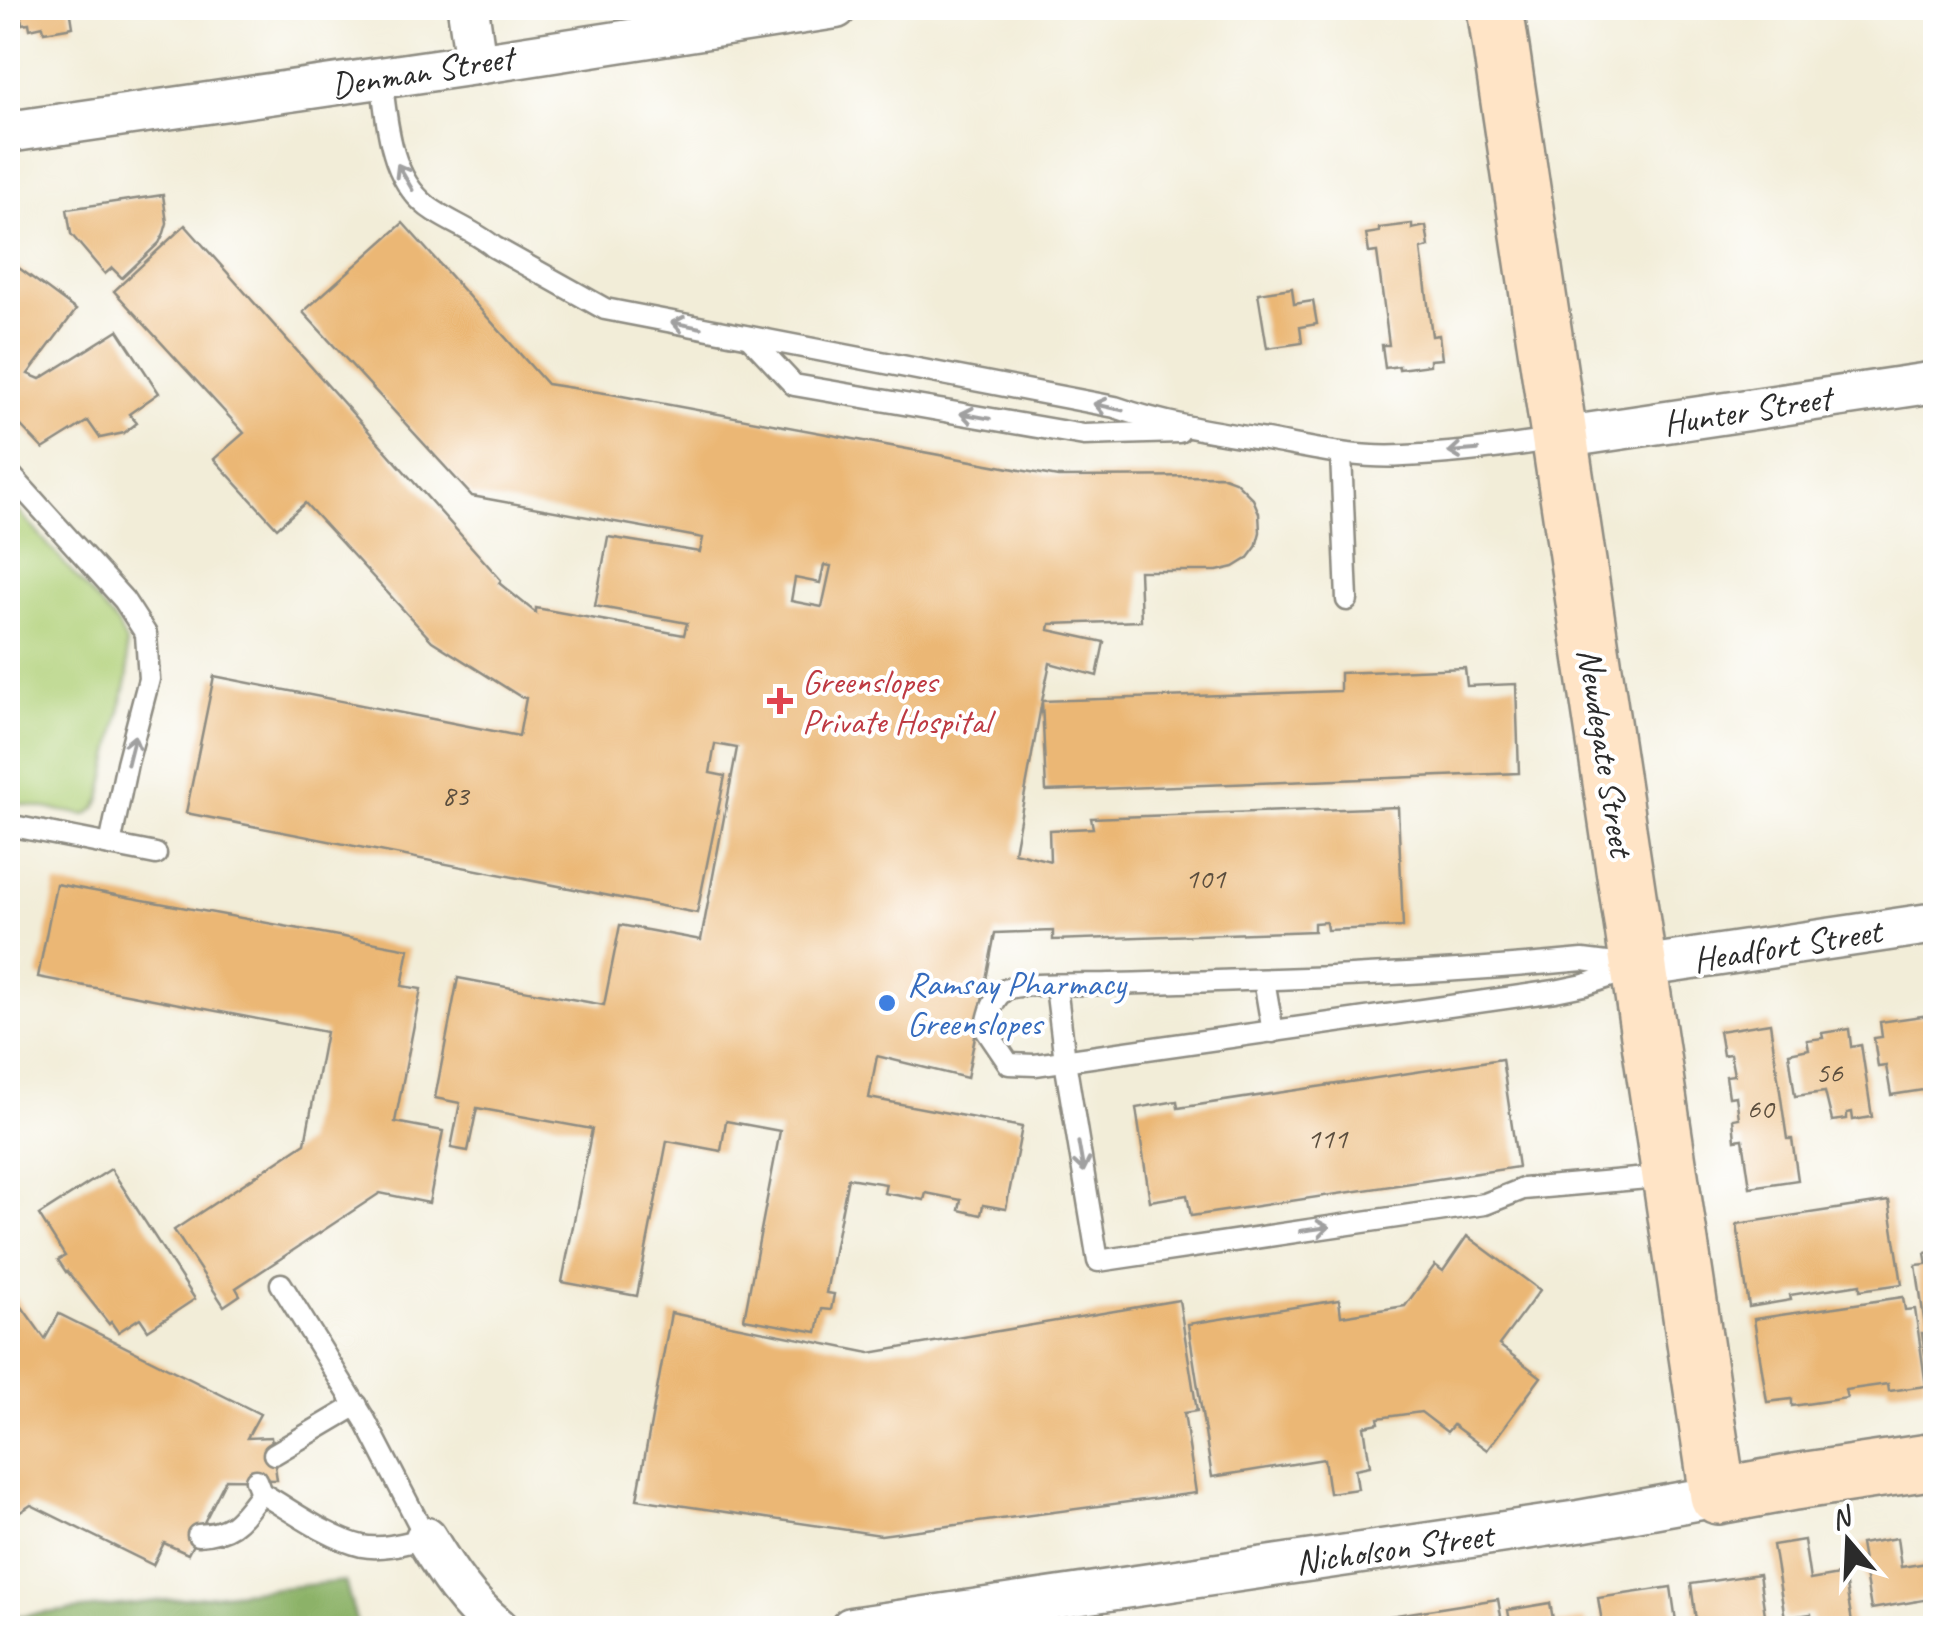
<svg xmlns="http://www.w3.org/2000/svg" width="1943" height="1636" viewBox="0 0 1943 1636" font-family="Caveat,sans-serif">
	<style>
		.green { fill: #b0d078; stroke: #6e7e52; stroke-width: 2.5 }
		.forest { fill: #8cb268; stroke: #5c6e4a; stroke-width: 2.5 }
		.building { fill: #ebb775; fill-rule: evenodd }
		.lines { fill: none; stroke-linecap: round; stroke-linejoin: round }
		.lane-casing { stroke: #8e8c82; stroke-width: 25 }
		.street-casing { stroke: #8e8c82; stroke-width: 45 }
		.secondary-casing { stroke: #8e8c82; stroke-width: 60 }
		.lane { stroke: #fff; stroke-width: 20 }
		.street { stroke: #fff; stroke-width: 40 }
		.secondary { stroke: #ffe4c6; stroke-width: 55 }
		.oneway { stroke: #a0a0a0 }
		.health-dot { fill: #e0444e; stroke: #fff; stroke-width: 4 }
		.shop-dot { fill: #3f7fe0; stroke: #fff; stroke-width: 4 }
		.labels { text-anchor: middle; stroke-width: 8; stroke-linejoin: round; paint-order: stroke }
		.number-label { font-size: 30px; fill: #5b4e3e }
		.street-label { font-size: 35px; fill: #2b2b2b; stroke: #fff }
		.health-label { font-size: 35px; fill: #be3a42; stroke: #fff; text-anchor: start }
		.shop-label { font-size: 35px; fill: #366cbe; stroke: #fff; text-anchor: start }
	</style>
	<rect width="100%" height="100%" fill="#fff"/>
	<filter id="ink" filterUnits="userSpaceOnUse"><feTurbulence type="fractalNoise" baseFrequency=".01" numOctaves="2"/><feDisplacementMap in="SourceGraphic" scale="20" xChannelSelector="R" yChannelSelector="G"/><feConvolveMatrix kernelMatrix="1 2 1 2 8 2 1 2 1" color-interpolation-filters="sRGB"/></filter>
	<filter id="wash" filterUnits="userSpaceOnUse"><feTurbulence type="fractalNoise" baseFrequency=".0048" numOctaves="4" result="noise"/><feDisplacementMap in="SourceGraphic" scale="40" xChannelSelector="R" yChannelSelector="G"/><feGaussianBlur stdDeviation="2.25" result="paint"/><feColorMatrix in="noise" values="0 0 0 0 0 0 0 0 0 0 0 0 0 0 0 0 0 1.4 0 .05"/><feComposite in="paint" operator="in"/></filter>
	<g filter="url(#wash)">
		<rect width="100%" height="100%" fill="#f2edd8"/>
		<polygon class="green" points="8,499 118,625 126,643 128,675 101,799 96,808 86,815 8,802"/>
		<polygon class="forest" points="345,1581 358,1628 8,1628 8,1617"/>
		<g id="blocks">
			<g class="building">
				<polygon points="20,8 70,8 73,27 44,32 43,26 30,29 29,23 22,24"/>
				<polygon points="163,195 167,223 164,233 159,243 122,278 112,268 105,274 71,234 67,209"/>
				<path d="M403,223L547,384L611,394L1058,477L1221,476L1235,481L1253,499L1259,513L1260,532L1256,547L1247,559L1234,567L1217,571H1139L1141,621L1050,624L1049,630L1104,642L1097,676L1050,663L1042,701L1340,691V673L1465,668L1467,686L1516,684L1519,773L1046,791L1042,701L1014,852L1050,861L1049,830L1093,828L1091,818L1398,807L1403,927L1327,930L1326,922L1314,923V931L1053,940V931L995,933L967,1078L877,1056L869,1098L1022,1127L1006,1209L983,1205L981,1215L959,1210L961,1200L926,1193L924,1200L884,1193L886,1184L848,1178L826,1293L834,1294L831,1310L822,1309L817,1332L744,1319L780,1131L726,1121L721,1151L667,1141L637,1296L562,1282L592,1129L477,1108L468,1151L451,1148L460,1103L435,1098L458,978L604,1005L620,925L701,940L737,748L715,744L710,773L725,776L697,913L186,813L214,676L519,736L526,698L521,697L432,641L305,503L277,528L214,459L244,433L114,291L185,225L501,580L499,583L536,613V608L684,635L687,623L595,606L608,537L700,552L703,538L472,496L303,312ZM824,565L831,566L822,607L791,601L795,578L820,583Z"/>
				<polygon points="1412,224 1412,229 1426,226 1429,247 1421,249 1432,336 1439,335 1442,359 1430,360 1430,365 1399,369 1399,366 1385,368 1382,345 1389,345 1377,252 1369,253 1366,234 1379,232 1379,228"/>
				<polygon points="8,260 76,310 28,374 40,379 118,330 159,393 129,414 137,423 124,433 100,438 88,421 43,449 8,412"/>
				<polygon points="1292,288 1294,304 1313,301 1317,324 1300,327 1302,343 1267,348 1258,293"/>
				<polygon points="56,884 409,949 402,986 421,989 395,1122 443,1131 429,1203 380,1193 236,1288 240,1295 224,1306 174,1230 305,1143 326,1032 38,977"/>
				<polygon points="1936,1014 1936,1088 1891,1095 1886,1066 1878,1067 1874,1038 1882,1037 1880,1022"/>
				<polygon points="1770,1023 1787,1139 1792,1139 1798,1180 1750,1187 1743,1139 1735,1140 1733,1119 1739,1118 1736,1096 1729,1097 1726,1076 1734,1075 1730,1054 1723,1055 1719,1031"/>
				<polygon points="1849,1029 1851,1046 1861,1044 1872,1117 1853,1120 1852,1112 1847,1113 1847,1119 1832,1121 1825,1092 1795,1096 1789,1053 1809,1049 1807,1040 1823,1038 1822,1033"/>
				<polygon points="1502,1059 1518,1167 1191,1216 1187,1195 1150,1201 1136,1108 1177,1101 1178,1108"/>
				<polygon points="111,1169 195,1299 148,1330 140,1318 118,1332 111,1322 109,1324 67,1271 66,1272 58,1260 65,1256 39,1215"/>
				<polygon points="1889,1201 1902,1284 1860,1290 1860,1284 1790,1295 1791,1300 1749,1307 1737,1224"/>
				<polygon points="1467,1236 1540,1290 1499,1345 1541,1377 1487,1450 1453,1425 1447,1432 1421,1412 1378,1418 1379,1423 1364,1426 1370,1466 1355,1469 1358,1489 1329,1493 1324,1459 1212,1477 1188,1324 1339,1300 1341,1316 1405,1306 1435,1265 1443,1271"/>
				<polygon points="1936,1251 1936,1373 1928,1374 1922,1333 1926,1333 1916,1265 1927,1264 1925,1253"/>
				<polygon points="12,1293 45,1339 59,1314 260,1414 247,1438 271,1437 277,1480 226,1479 188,1554 164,1543 153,1565 31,1505 8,1520 8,1297"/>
				<polygon points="1903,1297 1905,1310 1915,1309 1926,1386 1889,1391 1888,1384 1845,1390 1847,1398 1792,1406 1792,1399 1767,1402 1754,1319"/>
				<polygon points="1179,1300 1197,1411 1184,1413 1196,1493 881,1535 637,1499 671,1313 870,1353"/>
				<polygon points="1897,1538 1901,1567 1934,1562 1936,1598 1871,1609 1860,1544"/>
				<polygon points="1804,1540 1810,1580 1844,1574 1853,1628 1813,1628 1811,1614 1785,1618 1773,1545"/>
				<polygon points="1759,1574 1767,1628 1697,1628 1691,1584"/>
				<polygon points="1671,1587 1677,1628 1603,1628 1598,1598"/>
				<polygon points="1498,1599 1503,1628 1328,1628 1327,1626"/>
				<polygon points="1550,1603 1554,1624 1585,1619 1586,1628 1511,1628 1508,1610"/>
			</g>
		</g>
	</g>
	<g filter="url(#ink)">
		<use href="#blocks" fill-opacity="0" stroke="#8e8c82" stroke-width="2.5"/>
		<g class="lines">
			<defs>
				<g id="lane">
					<path d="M381,78C388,125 389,182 434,211C454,224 476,232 494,247L605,309L1115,407C1163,424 1215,432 1266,440C1311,448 1357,459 1404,456C1455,454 1507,447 1557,439"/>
					<polyline points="749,337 794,385 1084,435 1179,432"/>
					<polyline points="1341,454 1347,600"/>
					<polyline points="8,472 124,600 146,634 149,679 127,763 110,845"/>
					<polyline points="8,825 156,854"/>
					<path d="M1583,960L1639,967L1584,985L1555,991L1035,1065L1009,1064L986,1030C989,1016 992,998 1005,990C1017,982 1091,985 1110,984C1268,980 1426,975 1583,960Z"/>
					<polyline points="1264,980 1273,1032"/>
					<polyline points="1056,986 1065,1061 1098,1261 1485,1204 1523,1189 1670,1176"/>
					<polyline points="274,1454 357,1405"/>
					<path d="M256,1480L261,1493C291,1510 328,1538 362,1546C382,1550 406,1543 426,1538L365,1420L281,1284"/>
					<path d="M198,1535C234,1533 240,1520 261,1493"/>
				</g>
				<g id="street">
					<polyline points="468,8 476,64"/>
					<polyline points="8,132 476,64 836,8"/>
					<polyline points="1559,438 1936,382"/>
					<polyline points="1639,967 1936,923"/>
					<path d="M426,1538C446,1571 467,1603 498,1628"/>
					<polyline points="851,1628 1579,1521 1718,1496"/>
				</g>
				<polyline id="secondary" points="1495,8 1718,1496 1794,1482 1936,1461"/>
			</defs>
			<use href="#lane" class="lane-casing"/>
			<use href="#street" class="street-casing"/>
			<use href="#secondary" class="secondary-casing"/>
			<use href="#lane" class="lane"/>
			<use href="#street" class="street"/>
			<use href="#secondary" class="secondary"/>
		</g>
		<defs><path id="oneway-shaft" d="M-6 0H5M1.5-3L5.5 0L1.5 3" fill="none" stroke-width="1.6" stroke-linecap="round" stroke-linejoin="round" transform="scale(2.5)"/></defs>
		<g class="oneway">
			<use href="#oneway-shaft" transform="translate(405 177) rotate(-120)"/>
			<use href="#oneway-shaft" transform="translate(686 325) rotate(-169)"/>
			<use href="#oneway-shaft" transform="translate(1108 407) rotate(-167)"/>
			<use href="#oneway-shaft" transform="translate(975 416) rotate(-170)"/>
			<use href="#oneway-shaft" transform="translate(1463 451) rotate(175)"/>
			<use href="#oneway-shaft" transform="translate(131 750) rotate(-76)"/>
			<use href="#oneway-shaft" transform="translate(1081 1157) rotate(80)"/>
			<use href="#oneway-shaft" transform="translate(1315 1229) rotate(-8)"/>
		</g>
	</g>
	<path class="health-dot" d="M775 686h10v10h10v10h-10v10h-10v-10h-10v-10h10z"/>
	<circle class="shop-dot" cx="887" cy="1003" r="10"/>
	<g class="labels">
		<g class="number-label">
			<text x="455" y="805">83</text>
			<text x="1205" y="888">101</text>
			<text x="1829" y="1082">56</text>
			<text x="1760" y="1118">60</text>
			<text x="1327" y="1148">111</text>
		</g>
		<g class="street-label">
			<text transform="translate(422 71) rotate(-9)" y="12">Denman Street</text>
			<text transform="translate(1747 410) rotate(-9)" y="12">Hunter Street</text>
			<text transform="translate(1606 752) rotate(81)" y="12">Newdegate Street</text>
			<text transform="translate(1787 945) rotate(-9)" y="12">Headfort Street</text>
			<text transform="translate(1394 1548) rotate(-8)" y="12">Nicholson Street</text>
		</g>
		<g class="health-label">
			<text x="802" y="693">Greenslopes<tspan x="802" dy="40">Private Hospital</tspan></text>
		</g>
		<g class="shop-label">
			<text x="907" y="995">Ramsay Pharmacy<tspan x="907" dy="40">Greenslopes</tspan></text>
		</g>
	</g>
	<rect width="1943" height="1636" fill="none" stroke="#fff" stroke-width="40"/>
	<g transform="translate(1848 1541) rotate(341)" stroke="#ffffff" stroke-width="8" paint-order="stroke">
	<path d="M0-8L18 38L0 25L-18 38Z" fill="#2b2b2b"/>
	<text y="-15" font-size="28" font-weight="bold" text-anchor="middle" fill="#2b2b2b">N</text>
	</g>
</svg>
